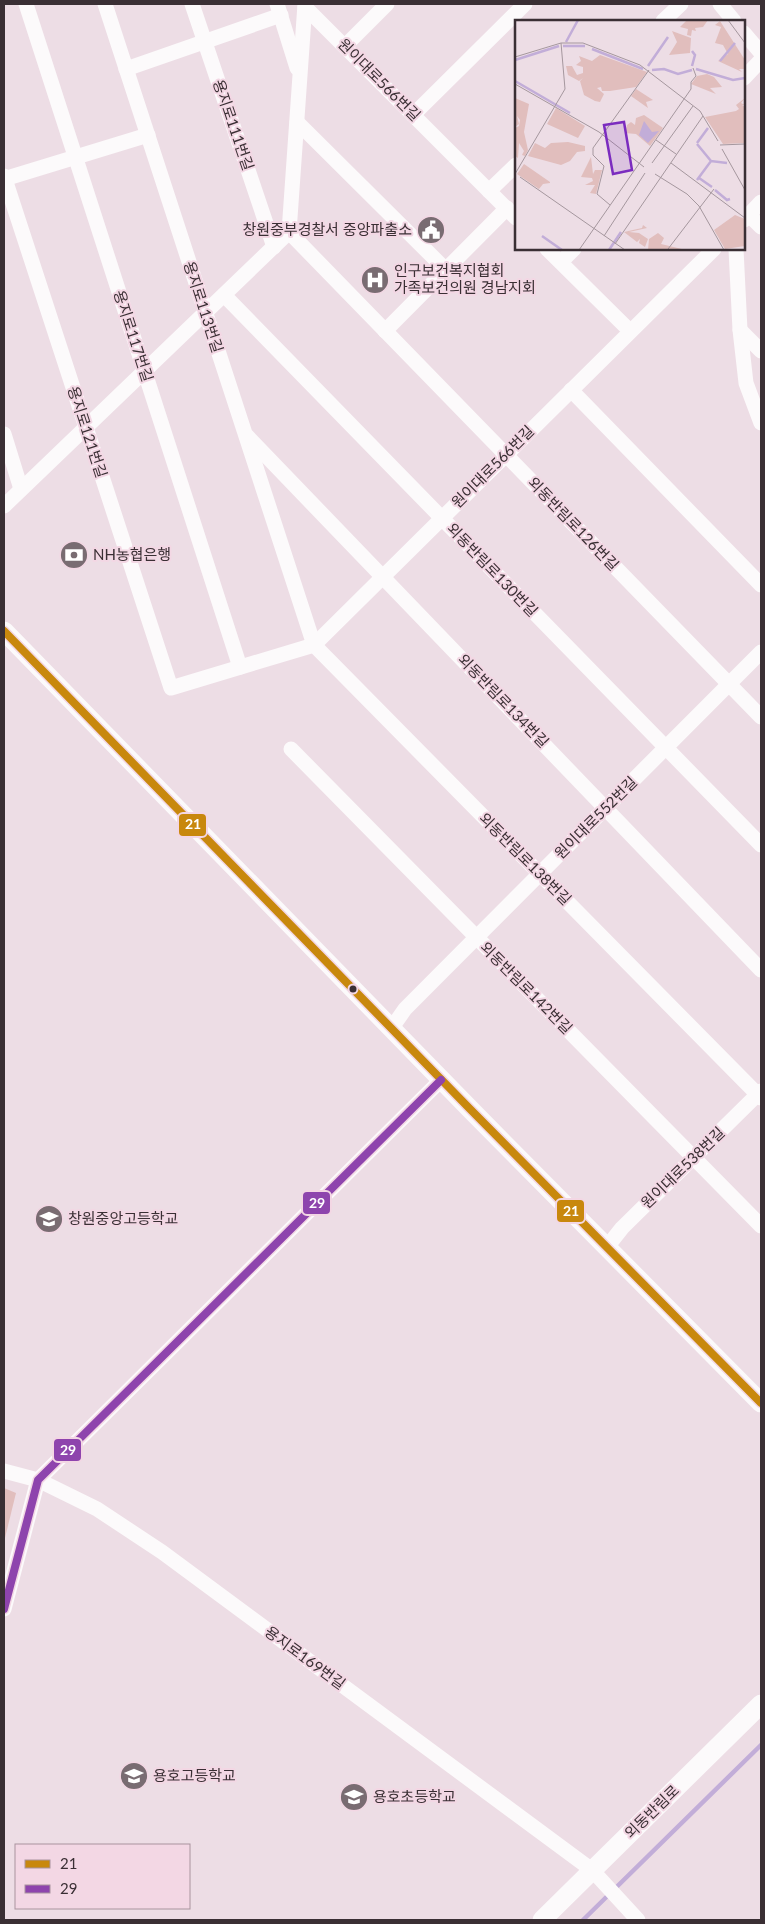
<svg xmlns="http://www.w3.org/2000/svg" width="765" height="1924" viewBox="0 0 765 1924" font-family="Lato,'Noto Sans KR',sans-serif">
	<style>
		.green { fill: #e1bebd }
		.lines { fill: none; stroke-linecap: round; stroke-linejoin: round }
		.stream { stroke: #c2add8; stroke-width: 4.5 }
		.minor { stroke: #fcfafb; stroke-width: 15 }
		.major { stroke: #fcfafb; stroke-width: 19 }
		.bus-1-casing { stroke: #f3d7e4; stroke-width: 11 }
		.bus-2-casing { stroke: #f3d7e4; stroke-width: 11 }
		.bus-1 { stroke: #c8880d; stroke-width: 8 }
		.bus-2 { stroke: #8e44ad; stroke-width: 8 }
		.bus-dot { fill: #3a2f34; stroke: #f3d7e4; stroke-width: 2 }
		.labels { text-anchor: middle; stroke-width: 4; stroke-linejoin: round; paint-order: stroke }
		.street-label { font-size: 15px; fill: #3a2f34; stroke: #f3d7e4 }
		.poi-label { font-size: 15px; fill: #3a2f34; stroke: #f3d7e4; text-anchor: start }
		.inset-river { fill: none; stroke: #c2add8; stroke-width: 2.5 }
		.inset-road { fill: none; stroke: #a5979e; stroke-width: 1 }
		.view { fill: #7b2cbf; fill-opacity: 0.15; stroke: #7b2cbf; stroke-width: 2.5 }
		.inset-edge { fill: none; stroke: #3a2f34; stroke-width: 2.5 }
		.line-badge { stroke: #f3d7e4; stroke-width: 2 }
		.badge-label { font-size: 14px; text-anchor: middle; font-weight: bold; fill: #fff }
	</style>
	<rect width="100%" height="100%" fill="#eddde5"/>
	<polygon class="green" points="4,1488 16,1493 4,1542"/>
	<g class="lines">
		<polyline class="stream" points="583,1920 761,1745"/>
		<g class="minor">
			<polyline points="26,4 240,667"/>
			<polyline points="105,4 314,645 761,1098"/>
			<polyline points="192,4 274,247"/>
			<polyline points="277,4 297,68"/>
			<polyline points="720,4 734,21"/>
			<polyline points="305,7 516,218"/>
			<polyline points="663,21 681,4"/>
			<polyline points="744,33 761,53"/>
			<polyline points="345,46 387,4"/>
			<polyline points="126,69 281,15"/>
			<polyline points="744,78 761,60"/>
			<polyline points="413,115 525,4"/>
			<polyline points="297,122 446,270"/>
			<polyline points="4,176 171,688 314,645 714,249"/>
			<polyline points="4,179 148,135"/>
			<polyline points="489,191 516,165"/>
			<polyline points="749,215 761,227"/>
			<polyline points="744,220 761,202"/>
			<polyline points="289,232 761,717"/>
			<polyline points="547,249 630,331"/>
			<polyline points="736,249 740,330 746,383 761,423"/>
			<polyline points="561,262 574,249"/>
			<polyline points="224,295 761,845"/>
			<polyline points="740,330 761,351"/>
			<polyline points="385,331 507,208"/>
			<polyline points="571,390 761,585"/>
			<polyline points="4,434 21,489"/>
			<polyline points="247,436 761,970"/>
			<polyline points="4,506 289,232 305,4"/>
			<polyline points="291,749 761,1226"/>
			<polyline points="391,1029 405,1009 761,652"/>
			<polyline points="607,1247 622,1228 761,1091"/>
			<polyline points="4,1471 38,1480 97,1509 162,1552 592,1870 638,1920"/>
			<polyline points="4,1609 38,1480 441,1080"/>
		</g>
		<g class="major">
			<polyline points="4,631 470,1109 761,1403"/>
			<polyline points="542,1920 761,1704"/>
		</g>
		<defs>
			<polyline id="bus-1" points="4,631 470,1109 761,1403"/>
			<polyline id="bus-2" points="4,1609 38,1480 441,1080"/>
		</defs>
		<use href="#bus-1" class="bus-1-casing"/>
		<use href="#bus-2" class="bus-2-casing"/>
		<use href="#bus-1" class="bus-1"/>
		<use href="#bus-2" class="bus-2"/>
	</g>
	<defs>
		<symbol id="civic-disc" viewBox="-11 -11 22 22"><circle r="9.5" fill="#796c72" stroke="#f3d7e4"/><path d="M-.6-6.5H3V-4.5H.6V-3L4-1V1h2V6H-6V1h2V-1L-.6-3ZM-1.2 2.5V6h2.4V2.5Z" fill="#fff"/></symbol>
		<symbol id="hospital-disc" viewBox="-11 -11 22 22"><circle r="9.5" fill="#796c72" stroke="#f3d7e4"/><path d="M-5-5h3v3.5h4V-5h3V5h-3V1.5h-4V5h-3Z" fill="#fff"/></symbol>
		<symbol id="bank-disc" viewBox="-11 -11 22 22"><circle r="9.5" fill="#796c72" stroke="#f3d7e4"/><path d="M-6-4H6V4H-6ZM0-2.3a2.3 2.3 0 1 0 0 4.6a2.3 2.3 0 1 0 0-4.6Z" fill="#fff"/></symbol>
		<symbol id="school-disc" viewBox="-11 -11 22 22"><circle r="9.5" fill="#796c72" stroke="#f3d7e4"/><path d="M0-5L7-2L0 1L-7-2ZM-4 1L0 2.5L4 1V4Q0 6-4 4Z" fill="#fff"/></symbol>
	</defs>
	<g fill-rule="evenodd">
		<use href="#civic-disc" x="415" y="214" width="32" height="32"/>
		<use href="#hospital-disc" x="359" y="264" width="32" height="32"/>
		<use href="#bank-disc" x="58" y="539" width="32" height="32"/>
		<use href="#school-disc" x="33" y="1203" width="32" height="32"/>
		<use href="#school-disc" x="118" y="1760" width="32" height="32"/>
		<use href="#school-disc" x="338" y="1781" width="32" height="32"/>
	</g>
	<circle class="bus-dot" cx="353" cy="989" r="4.5"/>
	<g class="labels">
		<g class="street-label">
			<text transform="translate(379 80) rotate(45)" y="5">원이대로566번길</text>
			<text transform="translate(233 125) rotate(71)" y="5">용지로111번길</text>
			<text transform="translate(203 307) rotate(72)" y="5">용지로113번길</text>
			<text transform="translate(133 336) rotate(72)" y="5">용지로117번길</text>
			<text transform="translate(87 432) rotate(72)" y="5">용지로121번길</text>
			<text transform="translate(493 467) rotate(-45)" y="5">원이대로566번길</text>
			<text transform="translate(573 524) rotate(46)" y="5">외동반림로126번길</text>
			<text transform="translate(492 570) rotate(46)" y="5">외동반림로130번길</text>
			<text transform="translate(503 701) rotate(46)" y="5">외동반림로134번길</text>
			<text transform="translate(596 818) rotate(-45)" y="5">원이대로552번길</text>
			<text transform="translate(525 859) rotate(45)" y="5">외동반림로138번길</text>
			<text transform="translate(526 988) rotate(45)" y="5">외동반림로142번길</text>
			<text transform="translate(683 1168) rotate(-44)" y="5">원이대로538번길</text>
			<text transform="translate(305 1658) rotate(36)" y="5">용지로169번길</text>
			<text transform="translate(652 1812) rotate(-44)" y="5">외동반림로</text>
		</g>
		<g class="poi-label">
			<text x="412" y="235" text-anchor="end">창원중부경찰서 중앙파출소</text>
			<text x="394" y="276">인구보건복지협회<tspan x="394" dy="17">가족보건의원 경남지회</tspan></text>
			<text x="93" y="560">NH농협은행</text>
			<text x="68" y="1224">창원중앙고등학교</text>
			<text x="153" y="1781">용호고등학교</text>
			<text x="373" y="1802">용호초등학교</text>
		</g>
	</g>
	<g transform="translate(515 20)">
		<rect width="230" height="230" fill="#eddde5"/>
		<path d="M172,0H193L188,7L180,8L181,11L177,10L176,16L172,15L173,9L165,7ZM205,1L230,40V49H224L227,52L203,41L213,34L208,25L200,23L206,7L200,5ZM157,11L176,18L175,33L154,35L162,22ZM85,35L132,52L121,67L95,71H87L86,67L82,68L89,74L85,82L80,81L69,75L65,61L68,58L64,61L53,55L51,46H57L62,55L68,53V47L61,45L66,41L64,36L77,41ZM192,54L199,57L207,67L195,68L201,74L176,64L182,56ZM121,69L138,80L131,82L133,88L116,76ZM0,78L14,84L9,112L13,130L10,136L7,135L9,131L4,123L3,138L0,136V108L4,106L5,100L2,96L4,104L0,107ZM230,78L226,83L230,85H227L230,87V123L208,124L190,97L221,91L224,89L221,85ZM41,88L70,106L63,118L32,104ZM129,95L148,108L135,126L121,114L110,113L112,105L116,102L120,105L121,98ZM53,122L70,126V131L62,132L55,141L46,145L13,136L20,123L30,128L36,123ZM76,137L78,154L80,150H87L81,174L75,173L80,165H70L78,161L77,158L66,157ZM9,144L35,162V163L28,164L24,169L2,154ZM220,195L230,199V226L210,229L199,210ZM128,205L132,208L114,212L124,213L133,219L130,227L124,223L125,219L122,222L109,212L127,208ZM143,213L149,218L146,224L171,230H133L134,219Z" fill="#e1bebd"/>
		<path d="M129,101L137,112L144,111L133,123L124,115Z" fill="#c2add8"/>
		<path class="inset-river" d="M51,22L63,0M48,26H70M77,29L128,49M0,40L44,26M205,41L220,23M133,46L153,17M177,46L180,35L177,31M181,49L218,60L230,58M137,50L149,49L163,54L177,50M0,61L55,93M182,123L193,108M182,124L196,141M184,158L197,167M182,160L196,141L212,143M200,170L212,180L215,179M27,216L47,230M94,230L106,212"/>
		<path class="inset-road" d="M213,0L230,23M0,37L46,23H68L125,45L185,91L203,121M0,64L84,112L129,147M141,120L161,134M205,125L230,124M207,129L230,170M137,143L178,86M156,143L230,198M0,154L50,69L46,23M140,154L172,174L184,186L209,230M5,157L110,230M95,185L82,174L89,146L78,135V128L134,50M89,216L130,153M100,224L188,96M153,229L199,169M64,230L176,69V62L181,56L178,48"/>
		<path class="view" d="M109,102L117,150L98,154L89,105Z"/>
		<rect width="230" height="230" class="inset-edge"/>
	</g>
	<g class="line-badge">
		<rect x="178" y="813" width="29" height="24" rx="5" fill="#c8880d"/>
		<rect x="302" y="1191" width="29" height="24" rx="5" fill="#8e44ad"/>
		<rect x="556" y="1199" width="29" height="24" rx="5" fill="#c8880d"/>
		<rect x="53" y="1438" width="29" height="24" rx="5" fill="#8e44ad"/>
	</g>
	<g class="badge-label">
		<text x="193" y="829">21</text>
		<text x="317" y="1208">29</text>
		<text x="571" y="1216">21</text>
		<text x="68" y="1455">29</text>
	</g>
	<rect width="765" height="1924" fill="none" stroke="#3a2f34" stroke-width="10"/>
	<rect x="15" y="1844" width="175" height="65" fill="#f3d7e4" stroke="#a9949e"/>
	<rect x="25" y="1860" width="25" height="8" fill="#c8880d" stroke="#a9949e"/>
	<text x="60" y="1869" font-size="15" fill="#3a2f34">21</text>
	<rect x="25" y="1885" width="25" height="8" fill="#8e44ad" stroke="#a9949e"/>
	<text x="60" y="1894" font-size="15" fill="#3a2f34">29</text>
</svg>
